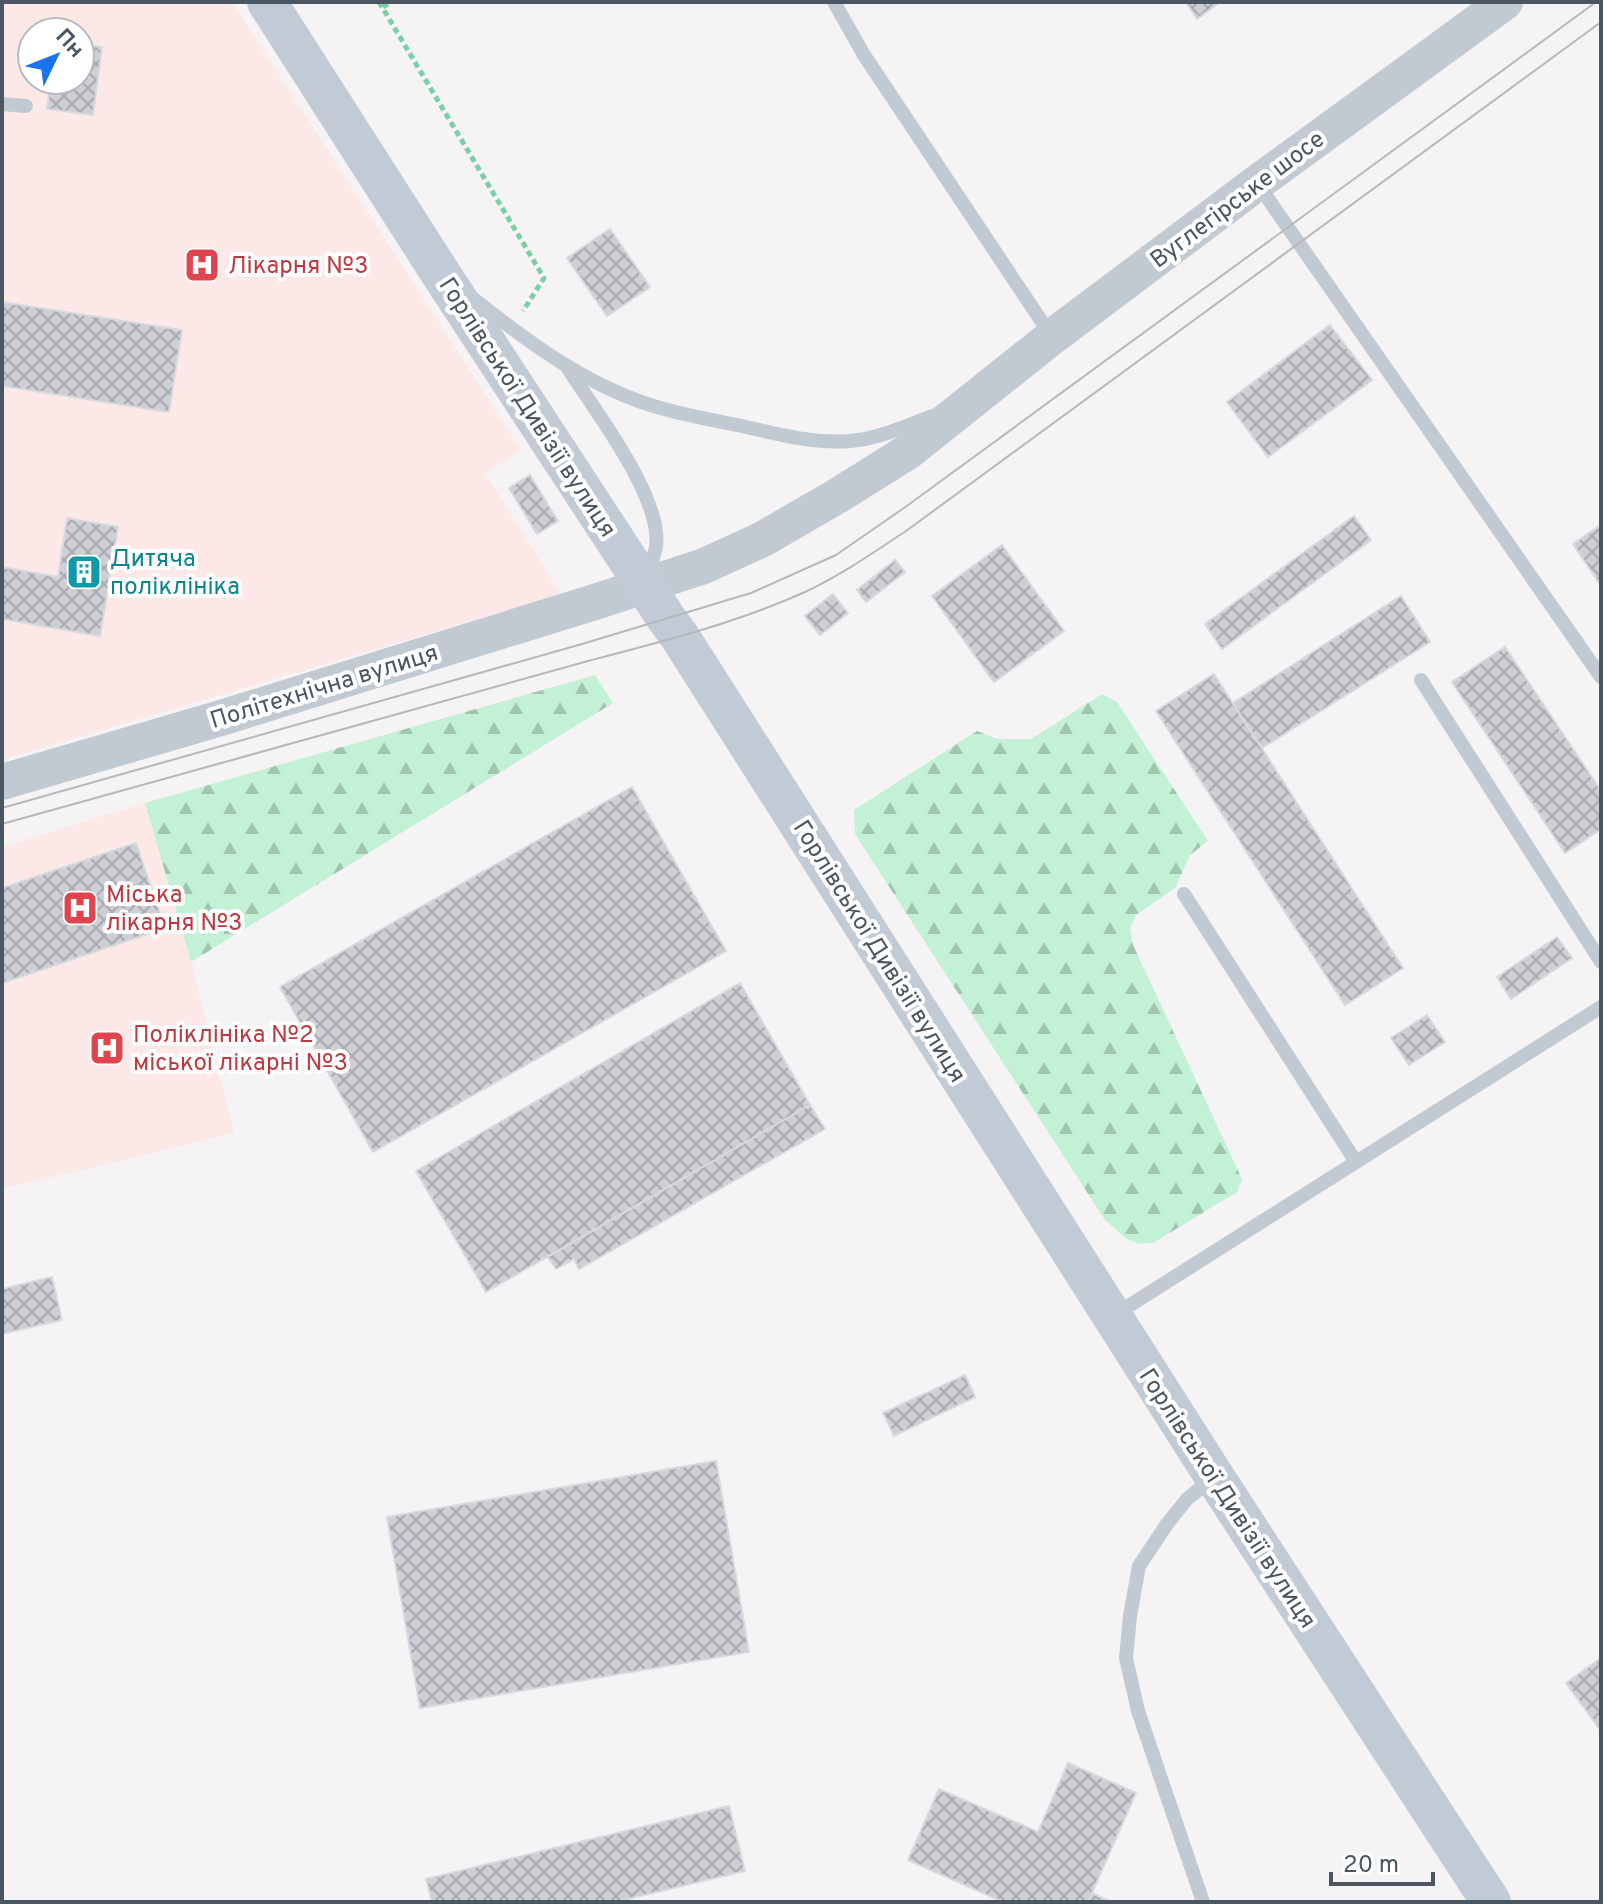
<svg xmlns="http://www.w3.org/2000/svg" width="1603" height="1904" viewBox="0 0 1603 1904" font-family="Overpass,sans-serif">
	<style>
		.medical { fill: #fce8e6; fill-rule: evenodd }
		.forest { fill: url(#forest-firs) }
		.building { fill: url(#building-cross-hatch); stroke: #d7d9de; stroke-width: 2 }
		.lines { fill: none; stroke-linecap: round; stroke-linejoin: round }
		.path { stroke: #7ad0a6; stroke-width: 5; stroke-dasharray: 6 4; stroke-linecap: butt }
		.service { stroke: #c1cad2; stroke-width: 14 }
		.tertiary { stroke: #c1cad2; stroke-width: 36 }
		.secondary { stroke: #c1cbd6; stroke-width: 40 }
		.tram { stroke: #b5b8bd; stroke-width: 2 }
		.labels { text-anchor: middle; stroke-width: 8; stroke-linejoin: round; paint-order: stroke }
		.street-label { font-size: 24px; fill: #4a5661; stroke: #fff }
		.health-label { font-size: 24px; fill: #be3a42; stroke: #fff; text-anchor: start }
		.culture-label { font-size: 24px; fill: #0d838f; stroke: #fff; text-anchor: start }
	</style>
	<defs>
		<pattern id="forest-firs" width="22" height="20" patternUnits="userSpaceOnUse" patternTransform="scale(2)"><rect width="22" height="20" fill="#c3f1d5"/><path d="M5 1l3.5 6h-7zM16 11l3.5 6h-7z" fill="#a0c6b0"/></pattern>
		<pattern id="building-cross-hatch" width="8" height="8" patternUnits="userSpaceOnUse" patternTransform="scale(2)"><rect width="8" height="8" fill="#cdcfd5"/><path d="M0 0l8 8M0 8l8-8" fill="none" stroke="#a8abb0"/></pattern>
	</defs>
	<rect width="100%" height="100%" fill="#f5f3f3"/>
	<g class="medical">
		<path d="M2,2H232L521,450L485,473L561,594L2,760ZM32,32H80V80H32Z"/>
		<polygon points="145,803 191,962 234,1133 2,1189 2,847"/>
	</g>
	<g class="forest">
		<polygon points="595,675 613,703 191,962 145,803"/>
		<polygon points="1102,694 1117,702 1208,841 1190,855 1175,888 1136,915 1130,928 1133,945 1242,1179 1237,1192 1153,1243 1139,1244 1127,1239 1105,1220 855,834 854,810 977,731 997,739 1031,739"/>
	</g>
	<g class="building">
		<polygon points="1186,2 1220,2 1197,19"/>
		<polygon points="80,45 102,47 93,115 47,109 51,80 80,80"/>
		<polygon points="610,229 650,287 607,316 567,258"/>
		<polygon points="2,302 182,330 169,412 2,386"/>
		<polygon points="1330,325 1372,380 1268,457 1227,402"/>
		<polygon points="530,475 558,521 537,534 509,488"/>
		<polygon points="1354,516 1371,540 1222,649 1205,624"/>
		<polygon points="67,518 118,527 100,636 2,619 2,567 58,577"/>
		<polygon points="1601,525 1601,586 1573,544"/>
		<polygon points="1002,545 1064,631 994,682 932,596"/>
		<polygon points="895,560 905,572 866,602 857,590"/>
		<polygon points="833,594 848,613 820,635 805,616"/>
		<polygon points="1401,596 1430,642 1262,748 1233,703"/>
		<polygon points="1505,647 1601,791 1601,829 1565,853 1452,682"/>
		<polygon points="1214,674 1403,968 1345,1005 1156,711"/>
		<polygon points="632,787 726,951 373,1152 280,987"/>
		<polygon points="136,843 165,928 2,983 2,888"/>
		<polygon points="1557,937 1572,958 1511,999 1497,977"/>
		<polygon points="740,983 810,1105 486,1292 416,1171"/>
		<polygon points="1427,1015 1445,1042 1409,1065 1391,1038"/>
		<polygon points="810,1105 825,1129 579,1269 574,1259 556,1269 548,1257"/>
		<polygon points="52,1277 62,1320 2,1334 2,1289"/>
		<polygon points="965,1375 975,1397 894,1436 883,1413"/>
		<polygon points="716,1461 749,1652 420,1708 387,1517"/>
		<polygon points="1601,1658 1601,1731 1566,1683"/>
		<polygon points="1068,1763 1136,1793 1088,1902 1003,1902 908,1860 939,1789 1038,1832"/>
		<polygon points="729,1806 745,1871 615,1902 432,1902 426,1879"/>
		<polygon points="1092,1893 1111,1902 1088,1902"/>
	</g>
	<g class="lines">
		<g class="path">
			<polyline points="379,2 544,278 523,311"/>
			<polyline points="383,7 391,2"/>
		</g>
		<g class="service">
			<polyline points="834,2 864,55 1052,337"/>
			<polyline points="2,104 26,106"/>
			<polyline points="1257,183 1601,677"/>
			<path d="M475,300C532,345 593,390 664,409C690,416 716,421 742,426C778,434 813,444 850,441C878,439 906,426 932,416"/>
			<path d="M569,370C595,411 663,498 656,547C654,556 650,567 647,577"/>
			<polyline points="1421,680 1601,962"/>
			<polyline points="1184,894 1356,1162"/>
			<polyline points="1116,1314 1601,1007"/>
			<polyline points="1203,1902 1138,1711 1126,1658 1130,1616 1139,1566 1167,1524 1187,1499 1212,1479"/>
		</g>
		<polyline class="tertiary" points="2,782 221,718 601,600 704,566 763,539 839,495 909,451 1052,337 1257,183 1505,2"/>
		<polyline class="secondary" points="267,2 439,271 666,618 680,637 1214,1476 1491,1902"/>
		<g class="tram">
			<polyline points="2,808 582,644 751,593 836,555 904,508 1596,2"/>
			<path d="M2,824L588,661C661,642 736,623 805,592C841,575 873,553 906,531L1601,22"/>
		</g>
	</g>
	<defs>
		<symbol id="hospital-square" viewBox="-11 -11 22 22"><rect x="-9" y="-9" width="18" height="18" rx="4" fill="#e0444e" stroke="#fff"/><path d="M-5-5h3v3.5h4V-5h3V5h-3V1.5h-4V5h-3Z" fill="#fff"/></symbol>
		<symbol id="building-square" viewBox="-11 -11 22 22"><rect x="-9" y="-9" width="18" height="18" rx="4" fill="#0f9aa8" stroke="#fff"/><path d="M-4-6H4V6H1V3H-1V6H-4ZM-2.5-4.3h1.7v1.8h-1.7ZM.8-4.3h1.7v1.8H.8ZM-2.5-1h1.7V.8h-1.7ZM.8-1h1.7V.8H.8Z" fill="#fff"/></symbol>
	</defs>
	<g fill-rule="evenodd">
		<use href="#hospital-square" x="182" y="245" width="40" height="40"/>
		<use href="#building-square" x="64" y="552" width="40" height="40"/>
		<use href="#hospital-square" x="60" y="888" width="40" height="40"/>
		<use href="#hospital-square" x="87" y="1028" width="40" height="40"/>
	</g>
	<g class="labels">
		<g class="street-label">
			<text transform="translate(1237 199) rotate(-37)" y="8">Вуглегірське шосе</text>
			<text transform="translate(528 407) rotate(57)" y="8">Горлівської Дивізії вулиця</text>
			<text transform="translate(324 686) rotate(-17)" y="8">Політехнічна вулиця</text>
			<text transform="translate(880 951) rotate(58)" y="8">Горлівської Дивізії вулиця</text>
			<text transform="translate(1228 1498) rotate(57)" y="8">Горлівської Дивізії вулиця</text>
		</g>
		<g class="health-label">
			<text x="228" y="273">Лікарня №3</text>
			<text x="106" y="902">Міська<tspan x="106" dy="28">лікарня №3</tspan></text>
			<text x="133" y="1042">Поліклініка №2<tspan x="133" dy="28">міської лікарні №3</tspan></text>
		</g>
		<g class="culture-label">
			<text x="110" y="566">Дитяча<tspan x="110" dy="28">поліклініка</tspan></text>
		</g>
	</g>
	<rect width="1603" height="1904" fill="none" stroke="#4a5661" stroke-width="8"/>
	<g transform="translate(56 56) rotate(47)"><circle r="38" fill="#ffffff" stroke="#b7bbc0" stroke-width="2"/>
	<path d="M0-6L14 30L0 20L-14 30Z" fill="#1a73e8"/>
	<text y="-12" font-size="22" font-weight="bold" text-anchor="middle" fill="#4a5661">Пн</text>
	</g>
	<path d="M1331 1872v12h102v-12" fill="none" stroke="#4a5661" stroke-width="4"/>
	<text x="1343" y="1872" font-size="24" fill="#4a5661" stroke="#ffffff" stroke-width="6" paint-order="stroke">20 m</text>
</svg>
